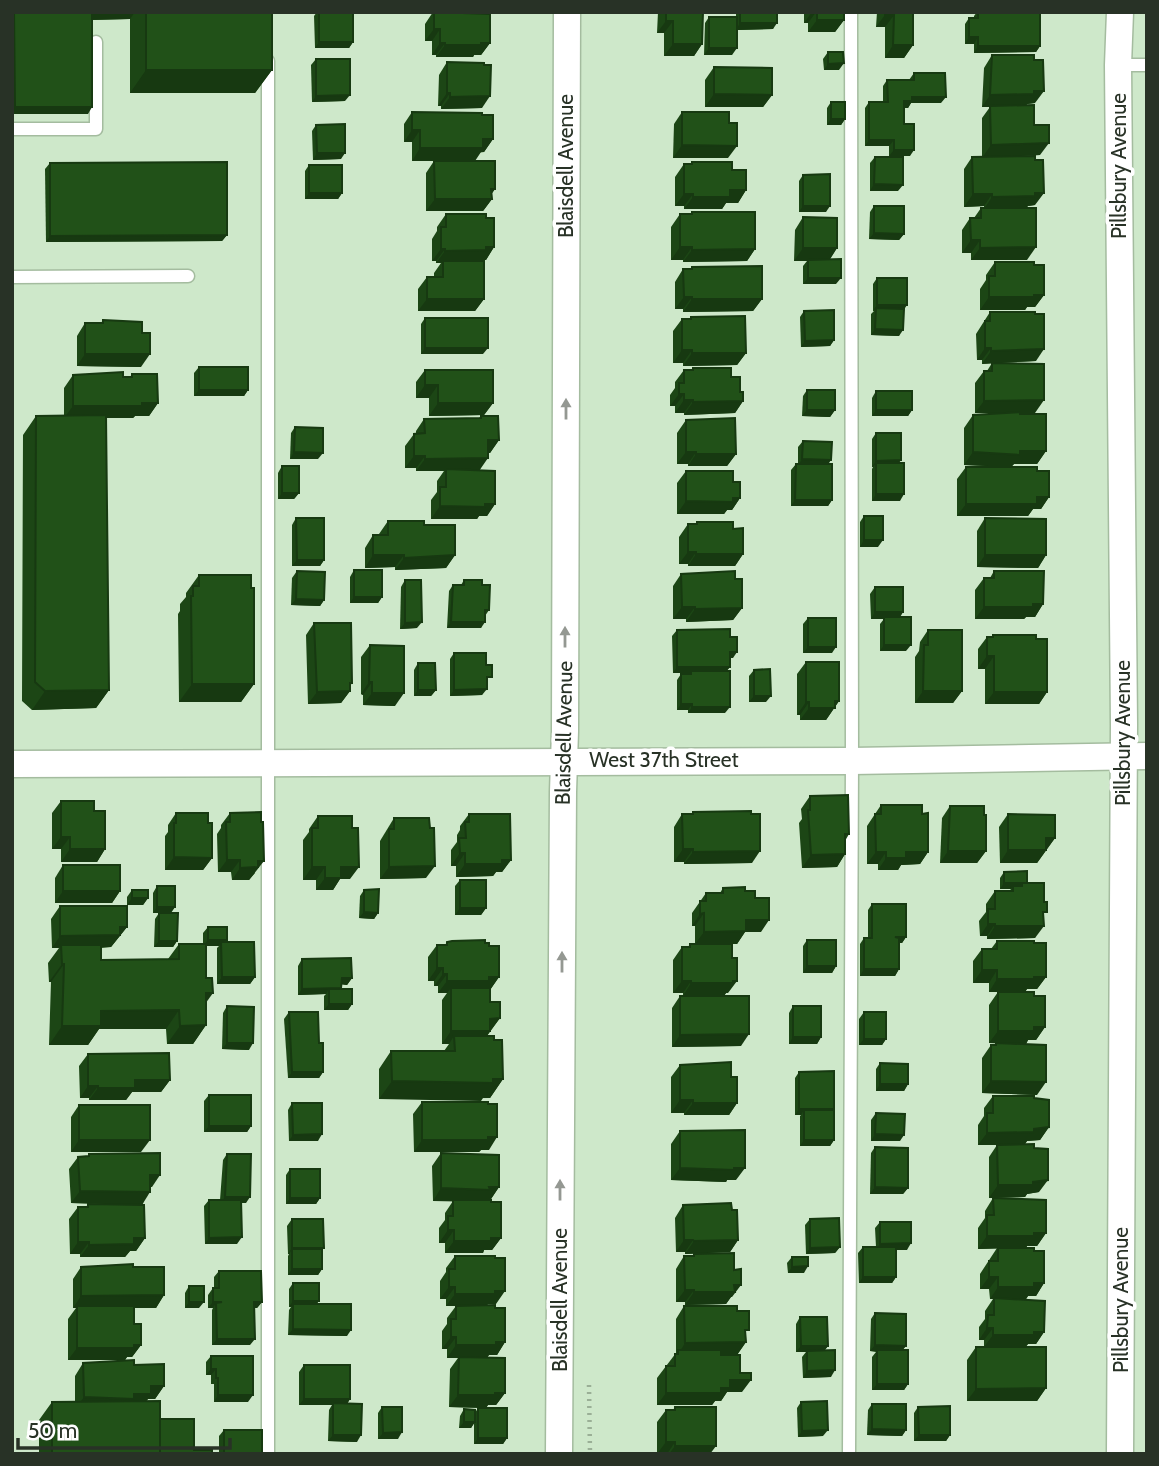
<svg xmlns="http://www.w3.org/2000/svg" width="1159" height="1466" viewBox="0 0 1159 1466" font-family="Cabin,sans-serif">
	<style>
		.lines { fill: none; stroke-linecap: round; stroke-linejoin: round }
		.lane-casing { stroke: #a4bc9f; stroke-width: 15 }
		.street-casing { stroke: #a4bc9f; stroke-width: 29 }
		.path { stroke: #9aaf96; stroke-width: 4.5; stroke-dasharray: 2 5; stroke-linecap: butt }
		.lane { stroke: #fff; stroke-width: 12 }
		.street { stroke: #fff; stroke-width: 26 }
		.wall { fill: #1c4615 }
		.shaded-wall { fill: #173911 }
		.building { fill: #215118; stroke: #173911; stroke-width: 2 }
		.oneway { fill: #949892 }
		.labels { text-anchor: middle; stroke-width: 7; stroke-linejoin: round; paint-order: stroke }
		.street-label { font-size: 21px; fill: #283226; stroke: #fff }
	</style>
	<rect width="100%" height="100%" fill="#cee8ca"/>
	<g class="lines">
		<defs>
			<g id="lane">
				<polyline points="1118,65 1147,65"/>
				<polyline points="12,129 96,129 96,42"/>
				<polyline points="12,277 188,276"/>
				<polyline points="268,1454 268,61"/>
				<polyline points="849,1454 852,761 851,12"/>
			</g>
			<g id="street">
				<polyline points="1120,12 1118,65 1124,725 1120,1454"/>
				<polyline points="12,764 852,761 1147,756"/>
				<polyline points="559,1454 563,792 565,731 567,12"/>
			</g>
		</defs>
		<use href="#lane" class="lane-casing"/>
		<use href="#street" class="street-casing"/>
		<polyline class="path" points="589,1385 590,1454"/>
		<use href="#lane" class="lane"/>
		<use href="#street" class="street"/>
	</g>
	<g class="wall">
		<polygon points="12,12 272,12 272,70 255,93 130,93 130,19 92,20 88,114 12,114"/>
		<polygon points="317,12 353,12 353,42 349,48 315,48 314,16"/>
		<polygon points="433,12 460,12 490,43 481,55 474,55 473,57 436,57 436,55 432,55 432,41 425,41 425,24"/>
		<polygon points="658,12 703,12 702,44 694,56 664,56 664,33 657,33"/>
		<polygon points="736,12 777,12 773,29 737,30 732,55 704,55 705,23 709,17 736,17"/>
		<polygon points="804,12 846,12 844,15 844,20 835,32 808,32 808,23 804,23"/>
		<polygon points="877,12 913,12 913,45 904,58 885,58 885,27 876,27"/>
		<polygon points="977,12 1040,12 1040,46 1036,52 974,53 974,44 965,44 965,24 969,18 974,18 974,16"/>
		<polygon points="828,52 839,70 824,70 823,59"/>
		<polygon points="992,55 1035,103 1027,104 1026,106 1034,125 1040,155 1014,156 1035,205 1028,206 1026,208 1027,260 971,260 971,253 962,253 962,230 970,218 974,218 981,208 984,208 984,206 964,207 964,169 972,157 982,157 982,118 990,107 982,107 984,68"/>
		<polygon points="316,59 345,101 312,102 311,65"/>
		<polygon points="447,62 482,108 441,109 441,106 438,106 439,75"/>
		<polygon points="714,67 772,95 763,107 705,107 705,80"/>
		<polygon points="914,73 941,103 911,103 908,108 904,108 904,124 910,156 889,156 889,146 865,146 865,108 869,102 883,102 883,86 887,80 909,80"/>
		<polygon points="831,102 845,119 841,125 827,125 827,108"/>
		<polygon points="412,112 482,115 493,139 484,152 412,161 412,142 404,142 404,124"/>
		<polygon points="682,112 728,158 673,158 674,124"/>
		<polygon points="316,125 341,159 313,160 312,131"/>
		<polygon points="875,157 898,191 870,191 870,163"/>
		<polygon points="434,161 495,189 492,193 492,199 483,211 426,211 426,173"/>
		<polygon points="692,162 732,170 746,190 738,203 726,203 722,209 684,209 684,206 675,206 675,177 684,164 691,164"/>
		<polygon points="50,163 227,235 222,241 46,242 45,169"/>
		<polygon points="309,165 342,193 338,199 305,199 305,171"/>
		<polygon points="803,175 826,212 799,212 799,181"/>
		<polygon points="874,206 904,234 899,240 869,239 870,212"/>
		<polygon points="692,212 755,249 747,261 683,262 683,260 671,260 671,227 680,214 690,214"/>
		<polygon points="446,214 486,218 494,247 486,260 480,260 479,261 484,299 475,311 418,311 418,289 427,277 434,277 434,273 441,263 436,263 436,261 432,261 432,239 437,231 437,227"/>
		<polygon points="803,217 837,248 829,260 836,284 803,284 803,266 807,261 794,261 795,230"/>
		<polygon points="995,262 1034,265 1044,295 1035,307 1027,307 1025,310 980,310 980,289 986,280 986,275"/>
		<polygon points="692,267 762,299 753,311 683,312 683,309 675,309 675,282 683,269 691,269"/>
		<polygon points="877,278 904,309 899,336 871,335 871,314 874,311 873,311 873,284"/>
		<polygon points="804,311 834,340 830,346 801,347 800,317"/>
		<polygon points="990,312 1036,361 995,363 1035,413 1020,413 1046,451 1037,464 1014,464 1011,467 1037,471 1049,497 1041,509 1033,509 1028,516 957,516 957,479 966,467 1008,467 964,465 964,428 973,415 1008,413 975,413 975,383 984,371 987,371 992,363 982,364 982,360 977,360 976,334"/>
		<polygon points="691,317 746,353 737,365 683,366 683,363 673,363 673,331 682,319 690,319"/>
		<polygon points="425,318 483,354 421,354 421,324"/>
		<polygon points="103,320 141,367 77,366 77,336 85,323 101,323"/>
		<polygon points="199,367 248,390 244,396 194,396 194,373"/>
		<polygon points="693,368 731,377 743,401 735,413 684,415 684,413 675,413 675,406 670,406 670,395 675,388 675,382 684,370 691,370"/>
		<polygon points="425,370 493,403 484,415 429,416 429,398 416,398 416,382"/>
		<polygon points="132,374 158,403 149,416 135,416 133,418 106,418 109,690 96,708 32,710 22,701 23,435 36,416 64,416 64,388 73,375 130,377"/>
		<polygon points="807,390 835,410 830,417 802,416 803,396"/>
		<polygon points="876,391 912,410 908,416 872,416 872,398"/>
		<polygon points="481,416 499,440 490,453 488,453 479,471 495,504 487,516 479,516 477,519 431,519 431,500 437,492 437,481 444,471 416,471 416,468 405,468 405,446 414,434 416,434 416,431 424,419 479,418"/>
		<polygon points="686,420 736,454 727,466 688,466 688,464 677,464 677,433"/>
		<polygon points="295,427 318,459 290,459 291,433"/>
		<polygon points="876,433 899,463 900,501 872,501 872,469 873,467 872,467 872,439"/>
		<polygon points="803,441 828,464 832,500 828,506 791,506 791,470 796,464 798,464 798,447"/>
		<polygon points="282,466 299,493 294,499 278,499 278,473"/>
		<polygon points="686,471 733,482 740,498 732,510 727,510 724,514 677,514 677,483"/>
		<polygon points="864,516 878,547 860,547 860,522"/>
		<polygon points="296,518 324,560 320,566 292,566 292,525"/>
		<polygon points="985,518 1046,555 1038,568 977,567 977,531"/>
		<polygon points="388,521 424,525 455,555 446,568 395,570 395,567 365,568 365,548 373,535 379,535 379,534"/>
		<polygon points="697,522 743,554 735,566 688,566 688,564 679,564 679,537 688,524 695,524"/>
		<polygon points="354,570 382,597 378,603 350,603 350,577"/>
		<polygon points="297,571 324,600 320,606 291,605 292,578"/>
		<polygon points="994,571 1043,604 1035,617 1026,617 1024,619 975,619 975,590 984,578 990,578"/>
		<polygon points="681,574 735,579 742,608 733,620 686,622 686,619 673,619 673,586"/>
		<polygon points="199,575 251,588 254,684 241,702 179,702 178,614 180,611 180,604 186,597 186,593"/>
		<polygon points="405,580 417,628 400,629 401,587"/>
		<polygon points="464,580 482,585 489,610 485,616 481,628 447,628 449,591 453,585 461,585"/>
		<polygon points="875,587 903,612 899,617 906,651 880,651 880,624 884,619 871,619 870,594"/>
		<polygon points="808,618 832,653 803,653 803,624"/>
		<polygon points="314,623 352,683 350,686 350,691 341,703 308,704 306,635"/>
		<polygon points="677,630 730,637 733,658 730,658 730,667 726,671 725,713 688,713 688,710 677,710 677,680 681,674 690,673 673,673 672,636"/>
		<polygon points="928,630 962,691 953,703 915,703 915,657 919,651 920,642"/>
		<polygon points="993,635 1036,639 1047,692 1039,704 985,704 985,669 978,669 978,649 987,637 992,637"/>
		<polygon points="370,645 395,706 363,705 363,695 361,694 361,657"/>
		<polygon points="454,653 487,684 482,695 450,696 450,659"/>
		<polygon points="806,662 839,701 826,720 800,720 800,715 797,715 797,674"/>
		<polygon points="418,663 436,690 431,696 414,696 414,670"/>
		<polygon points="754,670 766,702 749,702 749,676"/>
		<polygon points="810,796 849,834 845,841 845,854 837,867 802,868 799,823 802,819 801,809"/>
		<polygon points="61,801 94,811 105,849 97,862 61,862 61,849 52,849 52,813"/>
		<polygon points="881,805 922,814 928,852 920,864 901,865 898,870 878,870 878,864 867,864 867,826"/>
		<polygon points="950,806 986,851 977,863 940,863 942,818"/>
		<polygon points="693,812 752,863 684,864 684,862 674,862 674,827 682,814 691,814"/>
		<polygon points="176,813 208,823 212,858 203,870 165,870 165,836 168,832 168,825"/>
		<polygon points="230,813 255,873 249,880 232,880 231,872 218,872 217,834 221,828 221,825"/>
		<polygon points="469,814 511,860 502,872 496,872 493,876 456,877 456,866 451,866 451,850 457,842 457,835 460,830 460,826"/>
		<polygon points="1008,814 1055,838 1037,863 1000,863 999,827"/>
		<polygon points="318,816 350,879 340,879 333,890 316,890 316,880 303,880 303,840 309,832 309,829"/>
		<polygon points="394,818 426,878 380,879 380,841"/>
		<polygon points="63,865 120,891 112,903 55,903 55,878"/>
		<polygon points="1004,872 1027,883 1043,917 1035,938 987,939 987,936 980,936 979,921 986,912 986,904 995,891 1009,891 1011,889 1000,889 1000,878"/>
		<polygon points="460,880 486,908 481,915 455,915 455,886"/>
		<polygon points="157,886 175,907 171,913 177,941 173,947 154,947 155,919 159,913 153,913 153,893"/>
		<polygon points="723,888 745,891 755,898 761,932 745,932 737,944 695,944 695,926 692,926 692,913 706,893 720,893"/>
		<polygon points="132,890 148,898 143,905 127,905 127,897"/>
		<polygon points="364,890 378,913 374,919 359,918 360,896"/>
		<polygon points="872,904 906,937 902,943 899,943 899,969 895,976 860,976 860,944 864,938 868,938 868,910"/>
		<polygon points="60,906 127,927 111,947 101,948 101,960 168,959 179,944 203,944 203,933 208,927 227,940 225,942 255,977 250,984 217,984 217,948 219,946 206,946 206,1025 193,1044 167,1044 166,1029 99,1029 88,1045 49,1045 51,982 49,982 48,963 59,948 52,948 51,919"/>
		<polygon points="807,940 836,966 832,973 803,973 803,946"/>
		<polygon points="997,941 1034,943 1046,977 1037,989 1027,989 1025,992 989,992 989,983 973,983 973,961 982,949 991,949"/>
		<polygon points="447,942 485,943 489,946 499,977 490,990 490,1002 500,1018 487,1036 494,1040 503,1079 490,1098 379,1099 379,1069 391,1051 444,1051 449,1044 442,1044 442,1000 447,993 438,993 438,986 434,986 434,981 428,981 428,957 437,945 445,945"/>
		<polygon points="690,944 728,993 726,993 724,996 741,1046 672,1047 672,1008 680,996 683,996 683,993 673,993 673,960 682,947 688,947"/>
		<polygon points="302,959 352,978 347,985 342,984 340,989 352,1004 348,1010 324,1010 324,996 326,994 298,995 298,966"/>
		<polygon points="998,992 1034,996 1045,1027 1036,1040 1028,1040 1026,1044 989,1043 989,1005"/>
		<polygon points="227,1006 249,1050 222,1049 223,1013"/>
		<polygon points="793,1006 821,1037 817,1044 789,1044 789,1013"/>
		<polygon points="289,1012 319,1043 323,1072 319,1078 288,1078 284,1019"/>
		<polygon points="864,1012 886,1039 882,1045 859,1045 859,1019"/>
		<polygon points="996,1043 1037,1095 982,1093 982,1058 991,1045 995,1045"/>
		<polygon points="88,1054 170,1080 161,1092 132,1092 126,1100 89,1100 89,1098 80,1098 79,1066"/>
		<polygon points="880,1063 908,1084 904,1091 876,1091 876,1069"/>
		<polygon points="680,1065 731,1077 737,1103 729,1115 684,1115 684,1113 671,1113 671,1077"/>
		<polygon points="799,1072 833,1110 834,1140 830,1146 800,1146 800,1116 801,1115 795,1115 795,1078"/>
		<polygon points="209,1095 251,1126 247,1132 204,1132 204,1101"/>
		<polygon points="993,1096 1034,1098 1049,1127 1040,1140 1027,1141 1025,1144 1039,1192 1027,1194 1025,1197 989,1198 989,1157 997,1145 978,1145 978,1125 984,1116 984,1108"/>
		<polygon points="422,1102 489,1150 481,1150 479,1152 414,1152 413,1114"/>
		<polygon points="292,1103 318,1141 289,1141 288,1110"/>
		<polygon points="79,1105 141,1152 71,1152 71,1117"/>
		<polygon points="876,1113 900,1141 871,1141 871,1120"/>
		<polygon points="680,1131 736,1180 727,1180 726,1182 671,1180 671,1144"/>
		<polygon points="875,1147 908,1188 903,1194 870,1194 871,1153"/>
		<polygon points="441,1153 499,1187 491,1199 483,1200 501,1238 492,1250 484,1250 483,1253 445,1253 445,1243 439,1243 439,1228 445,1220 445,1213 453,1201 433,1201 432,1166"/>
		<polygon points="89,1154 152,1187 150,1187 142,1205 71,1203 69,1169 78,1157 88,1156"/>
		<polygon points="227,1154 246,1203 241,1203 237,1244 205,1244 204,1206 209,1200 220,1200 223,1160"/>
		<polygon points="290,1169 320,1198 316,1204 286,1204 286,1175"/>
		<polygon points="993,1198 1046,1233 1037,1246 1027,1246 1026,1248 1034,1251 1044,1283 1036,1296 1028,1296 1026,1299 1044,1332 1036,1344 1028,1344 1025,1347 1046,1388 1037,1401 967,1401 967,1360 976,1347 984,1347 984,1340 979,1340 979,1327 985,1319 985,1311 993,1299 990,1299 989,1289 980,1289 980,1274 997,1248 978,1249 978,1228 985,1218 985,1211"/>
		<polygon points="88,1204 145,1238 136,1251 130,1251 125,1257 80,1257 80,1254 70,1254 69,1219 78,1207 86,1207"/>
		<polygon points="683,1205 732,1210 738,1240 730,1252 685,1254 685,1252 676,1252 675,1218"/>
		<polygon points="292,1219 324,1248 322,1249 322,1269 318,1275 288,1275 288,1256 289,1254 288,1254 287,1226"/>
		<polygon points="810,1219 840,1247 835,1253 806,1254 805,1225"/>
		<polygon points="880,1222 907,1250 896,1250 896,1277 892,1283 859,1283 858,1253 863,1247 876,1247 875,1228"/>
		<polygon points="694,1254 732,1297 731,1297 726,1304 685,1305 685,1302 676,1302 676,1269 684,1256 692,1256"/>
		<polygon points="455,1256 496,1304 488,1304 487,1305 505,1342 497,1355 489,1355 487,1357 505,1393 496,1405 488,1405 486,1408 449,1407 450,1369 458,1358 447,1358 447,1349 442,1349 442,1331 447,1324 447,1318 456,1306 446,1306 446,1299 440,1299 440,1281 446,1272 446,1268"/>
		<polygon points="792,1257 804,1273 788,1273 787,1263"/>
		<polygon points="81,1267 133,1267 164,1295 156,1308 134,1308 134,1324 141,1345 132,1357 127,1357 125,1360 68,1360 68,1319 76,1308 73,1308 73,1279"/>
		<polygon points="219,1271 262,1302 257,1308 254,1308 250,1345 212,1345 212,1310 213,1308 208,1308 208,1295 213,1288 214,1288 214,1277"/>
		<polygon points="293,1283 319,1301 316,1304 347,1336 288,1335 289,1310 291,1307 289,1307 289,1289"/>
		<polygon points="189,1286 199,1308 185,1308 185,1293"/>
		<polygon points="684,1306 737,1311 746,1335 746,1342 737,1355 742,1392 727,1392 721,1401 715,1401 712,1405 657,1405 657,1378 676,1353 676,1319"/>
		<polygon points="875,1313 906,1346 902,1350 908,1384 904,1390 872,1390 872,1357 876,1352 870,1351 871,1319"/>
		<polygon points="800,1317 828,1346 825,1350 831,1377 803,1378 802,1357 806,1352 796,1352 796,1324"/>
		<polygon points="211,1356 248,1402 214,1402 214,1384 211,1384 211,1375 206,1375 206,1362"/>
		<polygon points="83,1363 134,1365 164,1386 155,1399 148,1399 146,1401 160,1419 194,1450 212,1454 39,1454 39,1420 52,1402 75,1402 75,1376"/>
		<polygon points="304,1365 350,1399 347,1404 357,1442 328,1441 329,1410 332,1405 299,1405 299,1372"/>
		<polygon points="801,1402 823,1436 798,1437 797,1408"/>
		<polygon points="872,1404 906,1430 902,1436 867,1435 868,1410"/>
		<polygon points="382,1407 398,1439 378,1439 378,1413"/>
		<polygon points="675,1407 710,1454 657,1454 657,1422 666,1410 673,1410"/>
		<polygon points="918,1407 950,1435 946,1441 914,1441 914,1413"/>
		<polygon points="478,1408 507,1438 503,1444 474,1444 474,1423 471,1428 459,1428 460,1416 464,1409 475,1413"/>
		<polygon points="224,1430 262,1454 219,1454 219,1436"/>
	</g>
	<g class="shaded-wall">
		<polygon points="93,12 135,12 130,19 87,20"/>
		<polygon points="812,12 816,12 808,23 804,23"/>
		<polygon points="843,12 846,12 841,20 844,20 835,32 808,32 817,20"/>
		<polygon points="885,15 894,15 885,27 876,27"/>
		<polygon points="666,21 673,21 664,33 657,33"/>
		<polygon points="740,23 777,23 773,29 736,30"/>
		<polygon points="434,29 440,29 432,41 425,41"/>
		<polygon points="969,37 978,37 974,44 965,44"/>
		<polygon points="319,42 353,42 349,48 315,48"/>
		<polygon points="440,43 445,43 436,55 432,55"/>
		<polygon points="481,43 490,43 481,55 474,55 473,57 436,57 445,45"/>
		<polygon points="673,44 702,44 694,56 664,56"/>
		<polygon points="893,45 913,45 904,58 885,58"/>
		<polygon points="978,46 1040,46 1036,52 974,53"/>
		<polygon points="709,48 737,48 732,55 704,55"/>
		<polygon points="844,63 839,70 824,70 828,64"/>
		<polygon points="146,70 272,70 255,93 130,93"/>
		<polygon points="1044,91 1035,103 1027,104 1025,107 982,107 990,95"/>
		<polygon points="447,93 450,93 441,106 438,106"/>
		<polygon points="714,94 772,95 763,107 705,107"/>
		<polygon points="350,95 345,101 312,102 316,96"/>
		<polygon points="490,96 482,108 441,109 450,97"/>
		<polygon points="912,97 946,97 941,103 911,103 908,108 900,108 904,101"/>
		<polygon points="15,107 92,107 88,114 12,114 12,111"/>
		<polygon points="831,119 845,119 841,125 827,125"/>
		<polygon points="412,130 420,130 412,142 404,142"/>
		<polygon points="483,139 493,139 484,152 481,152 475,161 412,161 420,148"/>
		<polygon points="869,140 894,140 889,146 865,146"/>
		<polygon points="1049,143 1040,155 982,158 991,145"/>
		<polygon points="682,145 737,146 728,158 673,158"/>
		<polygon points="894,150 914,150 910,156 889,156"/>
		<polygon points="317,153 345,153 341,159 313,160"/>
		<polygon points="874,184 903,185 898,191 870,191"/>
		<polygon points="491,189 495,189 488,199 492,199 483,211 426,211 435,199"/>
		<polygon points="730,190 746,190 738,203 726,203 722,209 684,209 693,197"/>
		<polygon points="309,193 342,193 338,199 305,199"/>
		<polygon points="1044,193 1035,205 1028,206 1026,208 984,209 992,197"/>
		<polygon points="684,194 693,194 684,206 675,206"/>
		<polygon points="973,194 992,194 984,206 964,207"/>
		<polygon points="803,206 830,206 826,212 799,212"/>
		<polygon points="874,233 904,234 899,240 869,239"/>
		<polygon points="227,235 222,241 46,242 50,236"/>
		<polygon points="971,240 980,240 971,253 962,253"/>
		<polygon points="486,247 494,247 486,260 480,260 477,263 443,261 441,263 436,263 445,251"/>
		<polygon points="680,247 692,247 683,260 671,260"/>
		<polygon points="1036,247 1027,260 971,260 980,248"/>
		<polygon points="803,248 837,248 829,261 794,261"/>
		<polygon points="441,249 445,249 436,261 432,261"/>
		<polygon points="755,249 747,261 683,262 692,250"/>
		<polygon points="808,278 841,278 836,284 803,284"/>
		<polygon points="1044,295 1035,307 1027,307 1025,310 980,310 989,297"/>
		<polygon points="684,297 692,297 683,309 675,309"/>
		<polygon points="427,299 484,299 475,311 418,311"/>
		<polygon points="692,299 762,299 753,311 683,312"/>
		<polygon points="877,305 907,305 903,311 876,308 873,311"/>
		<polygon points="875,329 903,330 899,336 871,335"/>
		<polygon points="834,340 830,346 801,347 805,341"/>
		<polygon points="425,348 488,348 483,354 421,354"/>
		<polygon points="985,348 991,348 982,360 977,360"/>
		<polygon points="1044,349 1036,361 982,364 991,351"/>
		<polygon points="682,350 692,350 683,363 673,363"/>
		<polygon points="692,353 746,353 737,365 683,366"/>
		<polygon points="85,354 150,354 141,367 77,366"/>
		<polygon points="425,385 438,385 429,398 416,398"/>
		<polygon points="199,390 248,390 244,396 194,396"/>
		<polygon points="679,394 684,394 675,406 670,406"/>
		<polygon points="684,400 693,400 684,413 675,413"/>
		<polygon points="1044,400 1035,413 975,413 984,401"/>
		<polygon points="743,401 735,413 684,415 693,402"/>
		<polygon points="142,403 158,403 149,416 135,416 133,418 64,418 73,406"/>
		<polygon points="438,403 493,403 484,415 429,416"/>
		<polygon points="807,410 835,410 830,417 802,416"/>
		<polygon points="876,410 912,410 908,416 872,416"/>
		<polygon points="488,440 499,440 490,453 479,453"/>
		<polygon points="1046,451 1037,464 1014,464 1011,467 964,465 973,452"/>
		<polygon points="294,452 323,453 318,459 290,459"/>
		<polygon points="686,452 696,452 688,464 677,464"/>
		<polygon points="696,454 736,454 727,466 688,466"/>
		<polygon points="414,456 425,456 416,468 405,468"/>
		<polygon points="488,458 479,471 446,469 444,471 416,471 425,459"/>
		<polygon points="802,459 831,460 827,466 798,466"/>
		<polygon points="901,460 897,466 876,463 873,467 872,467 876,461"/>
		<polygon points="282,493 299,493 294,499 278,499"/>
		<polygon points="876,494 904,494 900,501 872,501"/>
		<polygon points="1037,497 1049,497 1041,509 1033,509 1028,516 957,516 966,504"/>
		<polygon points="733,498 740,498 732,510 727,510 724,514 677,514 686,501"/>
		<polygon points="795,500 832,500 828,506 791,506"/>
		<polygon points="495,504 487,516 479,516 477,519 431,519 440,506"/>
		<polygon points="864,540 883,540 878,547 860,547"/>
		<polygon points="688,552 696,552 688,564 679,564"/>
		<polygon points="696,554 743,554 735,566 688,566"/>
		<polygon points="373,555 404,555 395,567 365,568"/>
		<polygon points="455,555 446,568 395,570 404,558"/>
		<polygon points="985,555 1046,555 1038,568 977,567"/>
		<polygon points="297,560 324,560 320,566 292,566"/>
		<polygon points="354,597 382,597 378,603 350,603"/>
		<polygon points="296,599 324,600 320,606 291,605"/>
		<polygon points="1033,604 1043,604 1035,617 1026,617 1024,619 975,619 984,607"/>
		<polygon points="682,607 695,607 686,619 673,619"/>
		<polygon points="742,608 733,620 686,622 695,609"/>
		<polygon points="875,612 903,612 899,619 871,619"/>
		<polygon points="422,622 417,628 400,629 405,623"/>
		<polygon points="451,622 485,622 481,628 447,628"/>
		<polygon points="884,645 911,645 906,651 880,651"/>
		<polygon points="808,647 836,647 832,653 803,653"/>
		<polygon points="730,652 737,652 733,658 725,658"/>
		<polygon points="987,656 994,656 985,669 978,669"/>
		<polygon points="677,667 730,667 725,673 691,671 690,673 673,673"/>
		<polygon points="369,682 372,682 363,695 361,694"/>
		<polygon points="350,683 352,683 346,691 350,691 341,703 308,704 317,692"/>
		<polygon points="192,684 254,684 241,702 179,702"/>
		<polygon points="487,689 482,695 450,696 454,690"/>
		<polygon points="109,690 96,708 32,710 45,691"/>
		<polygon points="418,690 436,690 431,696 414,696"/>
		<polygon points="923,691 962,691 953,703 915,703"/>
		<polygon points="994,692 1047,692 1039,704 985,704"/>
		<polygon points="372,693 404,693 395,706 363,705"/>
		<polygon points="754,696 771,696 766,702 749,702"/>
		<polygon points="835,701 839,701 826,720 800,720 809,708"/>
		<polygon points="806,702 809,702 800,715 797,715"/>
		<polygon points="681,704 692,704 688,710 677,710"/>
		<polygon points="692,707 730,707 725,713 688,713"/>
		<polygon points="61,837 70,837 61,849 52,849"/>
		<polygon points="1046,838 1055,838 1037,863 1000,863 1008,850"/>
		<polygon points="70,849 105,849 97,862 61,862"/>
		<polygon points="683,849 693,849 684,862 674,862"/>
		<polygon points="760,851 752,863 684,864 693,852"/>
		<polygon points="948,851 986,851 977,863 940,863"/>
		<polygon points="876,852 886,852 878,864 867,864"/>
		<polygon points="906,852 928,852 920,864 901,865 898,870 878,870 886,858"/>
		<polygon points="460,853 465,853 456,866 451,866"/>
		<polygon points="845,854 837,867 802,868 811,855"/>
		<polygon points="174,857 212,858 203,870 165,870"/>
		<polygon points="227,860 240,860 231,872 218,872"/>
		<polygon points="502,860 511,860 502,872 496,872 493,876 456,877 465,864"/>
		<polygon points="258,861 264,861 249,880 232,880 240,868"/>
		<polygon points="435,866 426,878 380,879 389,867"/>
		<polygon points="312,867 325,867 316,880 303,880"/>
		<polygon points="341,867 359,867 350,879 340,879 333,890 316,890 325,878"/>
		<polygon points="1004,883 1027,883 1022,883 1018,889 1013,886 1011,889 1000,889"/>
		<polygon points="63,891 120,891 112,903 55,903"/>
		<polygon points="132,898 148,898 143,905 127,905"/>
		<polygon points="157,907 175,907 170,913 153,913"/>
		<polygon points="460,908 486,908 481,915 455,915"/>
		<polygon points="364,912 378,913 374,919 359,918"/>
		<polygon points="704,913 695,926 692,926 700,914"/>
		<polygon points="746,920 769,920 761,932 745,932 737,944 695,944 704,932"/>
		<polygon points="988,924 995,924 987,936 980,936"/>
		<polygon points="995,926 1044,926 1035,938 987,939"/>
		<polygon points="120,927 127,927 111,947 61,948 61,945 59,948 52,948 60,936"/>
		<polygon points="895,937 906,937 902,943 891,943"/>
		<polygon points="208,940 227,940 222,946 221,942 219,946 203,946"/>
		<polygon points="159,941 177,941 173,947 154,947"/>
		<polygon points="62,964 64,964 51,982 49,982"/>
		<polygon points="807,966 836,966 832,973 803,973"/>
		<polygon points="437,968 443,968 434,981 428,981"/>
		<polygon points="864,969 899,969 895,976 860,976"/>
		<polygon points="982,970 997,970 989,983 973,983"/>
		<polygon points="443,974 447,974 438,986 434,986"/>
		<polygon points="222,977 255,977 250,984 217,984"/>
		<polygon points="489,977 499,977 490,990 451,988 447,993 438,993 447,981"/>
		<polygon points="1034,977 1046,977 1037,989 1027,989 1025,992 989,992 997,979"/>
		<polygon points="342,978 352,978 347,985 337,984"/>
		<polygon points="682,981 691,981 683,993 673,993"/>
		<polygon points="737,981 728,993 726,993 724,996 683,996 691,983"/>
		<polygon points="341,988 337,994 329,989 326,994 298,995 302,989"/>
		<polygon points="206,993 213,993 200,1011"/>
		<polygon points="329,1004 352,1004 348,1010 324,1010"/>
		<polygon points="179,1010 166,1029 99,1029 88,1045 49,1045 62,1026 101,1011"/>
		<polygon points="500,1018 491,1030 484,1031 490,1031 482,1043 454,1036 449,1044 442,1044 451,1031 490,1019"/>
		<polygon points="206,1025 193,1044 167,1044 180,1026"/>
		<polygon points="1034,1027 1045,1027 1036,1040 1028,1040 1026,1044 989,1043 998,1031"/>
		<polygon points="749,1034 741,1046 672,1047 680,1035"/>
		<polygon points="793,1037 821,1037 817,1044 789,1044"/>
		<polygon points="864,1039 886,1039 882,1045 859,1045"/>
		<polygon points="227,1043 253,1043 249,1050 222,1049"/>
		<polygon points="292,1072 323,1072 319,1078 288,1078"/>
		<polygon points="503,1079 490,1098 483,1098 481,1101 379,1099 392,1081"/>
		<polygon points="135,1080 170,1080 161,1092 132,1092 126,1100 89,1100 98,1088"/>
		<polygon points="991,1081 1046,1082 1037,1095 982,1093"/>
		<polygon points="880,1084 908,1084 904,1091 876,1091"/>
		<polygon points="88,1086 98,1086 89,1098 80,1098"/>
		<polygon points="680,1100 693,1100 684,1113 671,1113"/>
		<polygon points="693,1103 737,1103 729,1115 684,1115"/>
		<polygon points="799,1109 834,1109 830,1115 804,1110 801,1115 795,1115"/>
		<polygon points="209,1126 251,1126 247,1132 204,1132"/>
		<polygon points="1049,1127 1040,1140 1027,1141 1025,1144 978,1145 987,1133"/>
		<polygon points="322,1134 318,1141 289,1141 293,1135"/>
		<polygon points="875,1134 904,1135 900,1141 871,1141"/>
		<polygon points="497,1137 489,1150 481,1150 479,1152 414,1152 422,1140"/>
		<polygon points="79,1140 150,1140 141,1152 71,1152"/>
		<polygon points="804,1140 834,1140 830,1146 800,1146"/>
		<polygon points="680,1168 745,1168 736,1180 727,1180 726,1182 671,1180"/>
		<polygon points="150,1175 160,1175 152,1187 142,1187"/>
		<polygon points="1048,1180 1039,1192 1027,1194 1025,1197 989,1198 998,1185"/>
		<polygon points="499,1187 491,1199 483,1199 481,1202 433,1201 441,1188"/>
		<polygon points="875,1187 908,1188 903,1194 870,1194"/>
		<polygon points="80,1191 150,1192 142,1205 71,1203"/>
		<polygon points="225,1197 250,1197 246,1203 220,1203"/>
		<polygon points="290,1198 320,1198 316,1204 286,1204"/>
		<polygon points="448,1230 454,1230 445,1243 439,1243"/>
		<polygon points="1034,1233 1046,1233 1037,1246 1027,1246 1026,1248 978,1249 987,1236"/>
		<polygon points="242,1237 237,1244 205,1244 209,1238"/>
		<polygon points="134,1238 145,1238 136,1251 130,1251 125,1257 80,1257 89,1245"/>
		<polygon points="501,1238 492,1250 484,1250 483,1253 445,1253 454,1241"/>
		<polygon points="684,1240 693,1240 685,1252 676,1252"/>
		<polygon points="738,1240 730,1252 685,1254 694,1241"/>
		<polygon points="78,1242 89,1242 80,1254 70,1254"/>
		<polygon points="911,1243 907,1250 876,1250 880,1244"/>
		<polygon points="840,1247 835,1253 806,1254 810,1248"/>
		<polygon points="292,1248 324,1248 319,1254 292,1249 289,1254 288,1254"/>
		<polygon points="808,1266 804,1273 788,1273 792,1267"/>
		<polygon points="292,1269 322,1269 318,1275 288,1275"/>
		<polygon points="863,1277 896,1277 892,1283 859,1283"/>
		<polygon points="989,1277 998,1277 989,1289 980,1289"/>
		<polygon points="1034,1283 1044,1283 1036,1296 1028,1296 1026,1299 990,1299 998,1287"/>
		<polygon points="734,1285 741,1285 732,1297 731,1297 726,1304 685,1305 694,1292"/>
		<polygon points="449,1287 455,1287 446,1299 440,1299"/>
		<polygon points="685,1290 694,1290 685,1302 676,1302"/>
		<polygon points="495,1291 505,1291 496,1304 488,1304 486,1306 446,1306 455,1294"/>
		<polygon points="164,1295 156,1308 77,1308 77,1306 76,1308 73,1308 81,1296"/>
		<polygon points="293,1301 319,1301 314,1307 293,1304 291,1307 289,1307"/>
		<polygon points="189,1302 204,1302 199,1308 185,1308"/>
		<polygon points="213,1302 222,1302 216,1303 213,1308 208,1308"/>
		<polygon points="254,1302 262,1302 257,1308 250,1308"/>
		<polygon points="987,1328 993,1328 984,1340 979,1340"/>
		<polygon points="293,1329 351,1330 347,1336 288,1335"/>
		<polygon points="1034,1332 1044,1332 1036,1344 1028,1344 1025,1348 984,1347 993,1335"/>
		<polygon points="451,1337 456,1337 447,1349 442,1349"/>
		<polygon points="217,1339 255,1339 250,1345 212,1345"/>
		<polygon points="496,1342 505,1342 497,1355 489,1355 487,1358 447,1358 456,1345"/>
		<polygon points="746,1342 737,1355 677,1356 685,1343"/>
		<polygon points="141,1345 132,1357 127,1357 125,1360 68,1360 77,1348"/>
		<polygon points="875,1345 906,1346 901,1352 870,1351"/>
		<polygon points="801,1346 828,1346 823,1352 796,1352"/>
		<polygon points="211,1369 216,1369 211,1375 206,1375"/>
		<polygon points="835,1370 831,1377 803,1378 807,1371"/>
		<polygon points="730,1380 751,1380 742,1392 727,1392 721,1401 715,1401 712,1405 657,1405 666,1393 721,1388"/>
		<polygon points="877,1384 908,1384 904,1390 872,1390"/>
		<polygon points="151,1386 164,1386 155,1399 148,1399 142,1406 75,1409 84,1397 134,1394"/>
		<polygon points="1046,1388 1037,1401 967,1401 976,1389"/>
		<polygon points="505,1393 496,1405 488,1405 486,1408 449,1407 458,1395"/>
		<polygon points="218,1395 253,1395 248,1402 214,1402"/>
		<polygon points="304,1399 350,1399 346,1405 333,1403 332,1405 299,1405"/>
		<polygon points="464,1422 475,1422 471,1428 459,1428"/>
		<polygon points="872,1429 906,1430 902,1436 867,1435"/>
		<polygon points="828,1430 823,1436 798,1437 802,1431"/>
		<polygon points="402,1432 398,1439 378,1439 383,1433"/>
		<polygon points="333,1435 361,1435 357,1442 328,1441"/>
		<polygon points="919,1435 950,1435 946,1441 914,1441"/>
		<polygon points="478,1438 507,1438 503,1444 474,1444"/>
		<polygon points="666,1442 675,1442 667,1454 657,1454"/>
		<polygon points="675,1446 716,1446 710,1454 669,1454"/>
	</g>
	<g class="building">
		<polygon points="14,12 92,12 92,107 15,107"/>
		<rect x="146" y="12" width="126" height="58"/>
		<rect x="319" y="12" width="34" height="30"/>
		<polygon points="434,12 490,14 490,43 481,43 481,45 445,45 445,43 440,43 440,29 434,29"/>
		<polygon points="666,12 703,12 702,44 673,44 673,21 666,21"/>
		<rect x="740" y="12" width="37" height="11"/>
		<rect x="817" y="12" width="27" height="8"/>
		<polygon points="885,12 913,12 913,45 893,45 894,15 885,15"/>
		<polygon points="978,12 1040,12 1040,46 978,46 978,37 969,37 969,18 978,18"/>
		<rect x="709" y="17" width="28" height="31"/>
		<polygon points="828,52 843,52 844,63 828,64"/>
		<polygon points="992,55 1034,55 1034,60 1043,60 1044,91 1034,91 1034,94 990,95"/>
		<polygon points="316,59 350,59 350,95 316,96"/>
		<polygon points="447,62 484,63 484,65 491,65 490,96 450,97 450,93 447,93"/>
		<polygon points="714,67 772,68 772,95 714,94"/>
		<polygon points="914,73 945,73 946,97 912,97 912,101 904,101 904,124 914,124 914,150 894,150 894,140 869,140 869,102 888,102 887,80 914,80"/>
		<rect x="831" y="102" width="14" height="17"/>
		<polygon points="1034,105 1034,125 1049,125 1049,143 991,145 990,106"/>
		<polygon points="412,112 482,113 482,115 493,115 493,139 483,139 483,148 420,148 420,130 412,130"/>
		<polygon points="682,112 729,112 729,123 737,123 737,146 682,145"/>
		<polygon points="345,124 345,153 317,153 316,125"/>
		<polygon points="1035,156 1035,160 1043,160 1044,193 1035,193 1035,196 992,197 992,194 973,194 972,157"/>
		<polygon points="875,157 903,157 903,185 874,184"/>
		<polygon points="434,161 495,161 495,189 491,189 492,199 435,199"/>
		<polygon points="227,162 227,235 50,236 50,163"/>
		<polygon points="692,162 732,162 732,170 746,170 746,190 730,190 730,197 693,197 693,194 684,194 684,164 692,164"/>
		<rect x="309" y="165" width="33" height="28"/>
		<polygon points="830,174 830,206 803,206 803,175"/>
		<polygon points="874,206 904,206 904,234 874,233"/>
		<polygon points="981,208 1036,208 1036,247 980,248 980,240 971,240 970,218 981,218"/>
		<polygon points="692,212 755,212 755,249 692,250 692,247 680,247 680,214 692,214"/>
		<polygon points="446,214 486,214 486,218 494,218 494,247 486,247 486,250 445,251 445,249 441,249 441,227 446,227"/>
		<polygon points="803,217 837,218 837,248 803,248"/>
		<polygon points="841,259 841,278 808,278 808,260"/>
		<polygon points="443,261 484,261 484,299 427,299 427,277 443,277"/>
		<polygon points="995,262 1034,262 1034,265 1044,265 1044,295 1034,295 1034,297 989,297 989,276 995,276"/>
		<polygon points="762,266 762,299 692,299 692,297 684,297 683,269 692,269 692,267"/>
		<rect x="877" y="278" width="30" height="27"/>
		<polygon points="876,308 904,309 903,330 875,329"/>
		<polygon points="834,310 834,340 805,341 804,311"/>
		<polygon points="990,312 1035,312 1035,314 1044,314 1044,349 991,351 991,348 985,348 985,321 990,321"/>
		<polygon points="745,316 746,353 692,353 692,350 682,350 682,319 691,319 691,317"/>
		<rect x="425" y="318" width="63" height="30"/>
		<polygon points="103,320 142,322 142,333 150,333 150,354 85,354 85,323 103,323"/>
		<polygon points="992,363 1044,364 1044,400 984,401 984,371 992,371"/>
		<rect x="199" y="367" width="49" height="23"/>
		<polygon points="693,368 731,368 731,377 740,377 740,392 743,392 743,401 693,402 693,400 684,400 684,394 679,394 679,383 684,383 684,370 693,370"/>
		<polygon points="425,370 493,370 493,403 438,403 438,385 425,385"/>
		<polygon points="123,372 123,377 132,377 132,374 157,374 158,403 142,403 142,406 73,406 73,375"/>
		<rect x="807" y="390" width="28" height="20"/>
		<rect x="876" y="391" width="36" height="19"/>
		<polygon points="1020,412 1020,414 1046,414 1046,451 1020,451 1020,455 973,452 973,415"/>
		<polygon points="106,415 109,690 45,691 35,682 36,416"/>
		<polygon points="481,416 498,416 499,440 488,440 488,458 425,459 425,456 414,456 414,434 425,433 424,419 481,418"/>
		<polygon points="735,418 736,454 696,454 696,452 686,452 686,420"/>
		<polygon points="295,427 323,428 323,453 294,452"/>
		<polygon points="876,433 901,433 901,460 876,461"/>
		<polygon points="803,441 832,442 831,460 802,459"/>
		<rect x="876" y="463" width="28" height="31"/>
		<polygon points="796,464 832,464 832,500 795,500"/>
		<rect x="282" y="466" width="17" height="27"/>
		<polygon points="966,467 1037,467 1037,471 1049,471 1049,497 1037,497 1037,504 966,504"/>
		<polygon points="446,469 495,471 495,504 485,504 485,507 440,506 440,487 446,487"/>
		<polygon points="686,471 733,471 733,482 740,482 740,498 733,498 733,502 686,501"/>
		<rect x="864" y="516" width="19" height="24"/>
		<polygon points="296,518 324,518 324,560 297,560"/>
		<polygon points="985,518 1046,519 1046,555 985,555"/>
		<polygon points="388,521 424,521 424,525 455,525 455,555 404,558 404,555 373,555 373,535 388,535"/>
		<polygon points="697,522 733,522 733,529 743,528 743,554 696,554 696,552 688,552 688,524 697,524"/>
		<rect x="354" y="570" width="28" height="27"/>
		<polygon points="297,571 325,572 324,600 296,599"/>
		<polygon points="735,571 735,579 742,579 742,608 695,609 695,607 682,607 681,574"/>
		<polygon points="994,571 1044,571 1043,604 1033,604 1033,607 984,607 984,578 994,578"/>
		<polygon points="199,575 251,575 251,588 254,588 254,684 192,684 191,596 193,596 193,586 199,586"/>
		<polygon points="405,580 421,580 422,622 405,623"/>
		<polygon points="464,580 482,580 482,585 490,585 489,610 485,610 485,622 451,622 453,585 464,585"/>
		<rect x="875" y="587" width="28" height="25"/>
		<rect x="884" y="617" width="27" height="28"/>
		<rect x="808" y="618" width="28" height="29"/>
		<polygon points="314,623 351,623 352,683 350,683 350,691 317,692"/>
		<polygon points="730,629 730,637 737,637 737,652 730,652 730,667 677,667 677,630"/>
		<polygon points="928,630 962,630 962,691 923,691 924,645 928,645"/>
		<polygon points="993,635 1036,635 1036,639 1047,639 1047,692 994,692 994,656 987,656 987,637 993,637"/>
		<polygon points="370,645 404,646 404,693 372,693 372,682 369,682"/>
		<polygon points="454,653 486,653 486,665 492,665 492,677 487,677 487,689 454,690"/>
		<polygon points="806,662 839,662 839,701 835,701 835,708 809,708 809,702 806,702"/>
		<polygon points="418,663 435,663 436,690 418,690"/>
		<polygon points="770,669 771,696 754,696 754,670"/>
		<polygon points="691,671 730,671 730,707 692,707 692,704 681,704 681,674 691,674"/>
		<polygon points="848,795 849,834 845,834 845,854 811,855 808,810 810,810 810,796"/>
		<polygon points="61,801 94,801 94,811 105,811 105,849 70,849 70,837 61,837"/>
		<polygon points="881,805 922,805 922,814 928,813 928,852 906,852 906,858 886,858 886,852 876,852 875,814 881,814"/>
		<polygon points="950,806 984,806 984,815 986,815 986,851 948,851"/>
		<polygon points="751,811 751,814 760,814 760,851 693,852 693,849 683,849 682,814 693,814 693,812"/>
		<polygon points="261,812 261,822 263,822 264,861 258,861 258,867 240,868 240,860 227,860 226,822 230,822 230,813"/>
		<polygon points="176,813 208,813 208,823 212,823 212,858 174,857 174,823 176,823"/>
		<polygon points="469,814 510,814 511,860 502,860 502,864 465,864 465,853 460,853 459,838 466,838 465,822 469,822"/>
		<polygon points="1008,814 1055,815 1055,838 1046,838 1046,850 1008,850"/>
		<polygon points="318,816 352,816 352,828 358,828 359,867 341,867 341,878 325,878 325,867 312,867 312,828 318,828"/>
		<polygon points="394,818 429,818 430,828 434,828 435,866 389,867 389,829 394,829"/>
		<rect x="63" y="865" width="57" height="26"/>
		<polygon points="1027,871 1027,883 1004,883 1004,872"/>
		<rect x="460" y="880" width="26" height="28"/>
		<polygon points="1022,883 1044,883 1044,902 1047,902 1047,912 1043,912 1044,926 995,926 995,924 988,924 988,909 995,909 995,891 1013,891 1013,886 1022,886"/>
		<rect x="157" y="886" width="18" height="21"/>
		<polygon points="745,887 745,891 755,891 755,898 769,898 769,920 746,920 746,931 704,932 704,913 700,914 700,901 706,901 706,893 723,893 723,888"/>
		<polygon points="379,889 378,913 364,912 364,890"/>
		<rect x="132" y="890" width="16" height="8"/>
		<polygon points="872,904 906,904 906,937 895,937 899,938 899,969 864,969 864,938 872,938"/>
		<polygon points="60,906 127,906 127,927 120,927 120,935 60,936"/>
		<polygon points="159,913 178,913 177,941 159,941"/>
		<rect x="208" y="927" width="19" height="13"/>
		<polygon points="485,940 485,943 489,943 489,946 499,946 499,977 489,977 489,981 447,981 447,974 443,974 443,968 437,968 437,945 447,945 447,942 452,941"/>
		<rect x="807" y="940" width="29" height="26"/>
		<polygon points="997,941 1034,941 1034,943 1046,943 1046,977 1034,977 1034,979 997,979 997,970 982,970 982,949 997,949"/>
		<polygon points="221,942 254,942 255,977 222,977"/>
		<polygon points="179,944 206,944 206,978 212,978 213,993 206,993 206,1025 180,1026 179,1010 101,1011 101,1026 62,1026 64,964 62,964 61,945 101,945 101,960 179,959"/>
		<polygon points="690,944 732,944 732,958 737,958 737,981 733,981 733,983 691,983 691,981 682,981 682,947 690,947"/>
		<polygon points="351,958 352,978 342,978 341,988 302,989 302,959"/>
		<polygon points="451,988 490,988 490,1002 500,1002 500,1018 490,1019 490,1031 451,1031"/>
		<rect x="329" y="989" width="23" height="15"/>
		<polygon points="998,992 1034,992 1034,996 1045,996 1045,1027 1034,1027 1034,1031 998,1031"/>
		<polygon points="680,996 749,996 749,1034 680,1035"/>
		<polygon points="227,1006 254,1007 253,1043 227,1043"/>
		<rect x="793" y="1006" width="28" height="31"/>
		<polygon points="289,1012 318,1012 319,1043 323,1043 323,1072 292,1072"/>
		<rect x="864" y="1012" width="22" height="27"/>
		<polygon points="454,1036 494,1036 494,1040 502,1040 503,1079 493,1079 493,1083 392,1081 391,1051 455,1051"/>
		<polygon points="996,1043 1046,1045 1046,1082 991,1081 991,1045 996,1045"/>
		<polygon points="169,1053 170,1080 135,1080 135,1088 98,1088 98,1086 88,1086 88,1054"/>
		<polygon points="731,1062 731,1077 737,1077 737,1103 693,1103 693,1100 680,1100 680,1065"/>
		<polygon points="880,1063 908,1064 908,1084 880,1084"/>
		<polygon points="834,1071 834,1109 799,1109 799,1072"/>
		<rect x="209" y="1095" width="42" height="31"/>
		<polygon points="993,1096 1034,1096 1034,1098 1049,1100 1049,1127 1034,1129 1034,1132 987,1133 987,1113 993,1113"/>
		<polygon points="422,1102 488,1102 488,1104 497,1104 497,1137 488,1137 488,1140 422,1140"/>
		<polygon points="292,1103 322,1103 322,1134 293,1135"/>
		<rect x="79" y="1105" width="71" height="35"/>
		<rect x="804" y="1110" width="30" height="30"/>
		<polygon points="876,1113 905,1114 904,1135 875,1134"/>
		<polygon points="745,1130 745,1168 734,1168 734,1170 680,1168 680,1131"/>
		<polygon points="1034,1144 1034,1148 1048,1149 1048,1180 1033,1182 1033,1185 998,1185 997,1145"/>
		<polygon points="875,1147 908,1148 908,1188 875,1187"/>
		<polygon points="160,1153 160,1175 150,1175 150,1192 80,1191 78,1157 89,1156 89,1154"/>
		<polygon points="441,1153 499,1155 499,1187 489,1187 490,1190 441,1188"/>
		<polygon points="227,1154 251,1154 250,1197 225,1197"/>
		<rect x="290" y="1169" width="30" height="29"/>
		<polygon points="993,1198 1046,1200 1046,1233 1034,1233 1034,1236 987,1236 987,1215 994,1215"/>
		<polygon points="209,1200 241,1200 242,1237 209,1238"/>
		<polygon points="453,1200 491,1200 491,1202 501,1202 501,1238 491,1238 491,1241 454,1241 454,1230 448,1230 448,1216 453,1216"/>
		<polygon points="731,1203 732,1210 737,1210 738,1240 694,1241 693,1240 684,1240 683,1205"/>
		<polygon points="88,1204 144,1205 145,1238 134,1238 134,1244 89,1245 89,1242 78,1242 78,1207 88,1207"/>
		<polygon points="839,1218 840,1247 810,1248 810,1219"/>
		<polygon points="292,1219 323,1219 324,1248 292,1248"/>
		<polygon points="880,1222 911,1222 911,1243 880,1244"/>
		<rect x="863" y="1247" width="33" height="30"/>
		<polygon points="998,1248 1034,1248 1034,1251 1044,1251 1044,1283 1034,1283 1034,1287 998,1287 998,1277 989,1277 989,1261 998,1261"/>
		<rect x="292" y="1249" width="30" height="20"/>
		<polygon points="734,1253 734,1270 741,1269 741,1285 734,1285 735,1292 694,1292 694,1290 685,1290 684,1256 694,1256 694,1254"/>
		<polygon points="455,1256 495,1256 495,1258 505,1258 505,1291 495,1291 495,1294 455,1294 455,1287 449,1287 449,1269 455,1269"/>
		<polygon points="792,1257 808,1257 808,1266 792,1267"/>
		<polygon points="133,1264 133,1267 164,1267 164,1295 81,1296 81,1267"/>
		<polygon points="219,1271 261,1271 262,1302 254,1302 255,1339 217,1339 216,1303 222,1302 213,1302 213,1288 219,1288"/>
		<rect x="293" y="1283" width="26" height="18"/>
		<rect x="189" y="1286" width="15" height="16"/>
		<polygon points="994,1298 1045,1301 1044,1332 1034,1332 1034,1335 993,1335 993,1328 987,1328 988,1315 994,1315"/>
		<polygon points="293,1304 351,1304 351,1330 293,1329"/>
		<polygon points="495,1305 495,1308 505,1308 505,1342 496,1342 496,1345 456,1345 456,1337 451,1337 451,1319 456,1319 456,1306"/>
		<polygon points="77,1306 134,1306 134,1324 141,1324 141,1345 134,1345 134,1348 77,1348"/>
		<polygon points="684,1306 737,1306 737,1311 749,1311 749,1330 745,1330 746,1342 685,1343"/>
		<polygon points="875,1313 906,1314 906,1346 875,1345"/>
		<polygon points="800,1317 827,1317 828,1346 801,1346"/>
		<polygon points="976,1347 1046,1347 1046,1388 976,1389"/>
		<polygon points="678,1350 721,1350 721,1355 740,1355 740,1373 751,1373 751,1380 730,1380 730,1388 721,1388 721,1393 666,1393 666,1366 675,1366 675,1354 678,1354"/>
		<polygon points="835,1350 835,1370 807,1371 807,1351"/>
		<rect x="877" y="1350" width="31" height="34"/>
		<polygon points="211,1356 253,1356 253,1395 218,1395 218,1378 216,1378 216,1369 211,1369"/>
		<polygon points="459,1357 505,1358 505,1393 495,1393 495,1395 458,1395"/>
		<polygon points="134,1360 134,1365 164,1364 164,1386 151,1386 151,1394 134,1394 134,1399 84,1397 83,1363"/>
		<rect x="304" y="1365" width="46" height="34"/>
		<polygon points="160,1401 160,1454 52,1454 52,1402"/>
		<polygon points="827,1401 828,1430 802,1431 801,1402"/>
		<polygon points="333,1403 362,1404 361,1435 333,1435"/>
		<polygon points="872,1404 906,1404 906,1430 872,1429"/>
		<polygon points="950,1406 950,1435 919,1435 918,1407"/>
		<polygon points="382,1407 402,1407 402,1432 383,1433"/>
		<polygon points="675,1407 716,1407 716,1446 675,1446 675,1442 666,1442 666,1410 675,1410"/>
		<rect x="478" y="1408" width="29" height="30"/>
		<polygon points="464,1409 475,1410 475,1422 464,1422"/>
		<polygon points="160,1419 194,1419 194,1450 212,1450 212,1454 160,1454"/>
		<rect x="224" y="1430" width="38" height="24"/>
		<rect x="778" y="1453" width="23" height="1"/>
	</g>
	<defs><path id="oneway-solid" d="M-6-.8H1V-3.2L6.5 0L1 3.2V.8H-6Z" transform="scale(1.75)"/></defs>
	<g class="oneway">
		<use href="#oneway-solid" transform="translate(566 409) rotate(-90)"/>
		<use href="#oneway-solid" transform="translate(565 637) rotate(-90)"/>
		<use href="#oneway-solid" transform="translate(562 962) rotate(-90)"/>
		<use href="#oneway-solid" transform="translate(560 1190) rotate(-90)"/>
	</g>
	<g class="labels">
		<g class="street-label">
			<text transform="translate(566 166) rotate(-90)" y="7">Blaisdell Avenue</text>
			<text transform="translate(1119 166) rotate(-90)" y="7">Pillsbury Avenue</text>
			<text transform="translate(564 733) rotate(-89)" y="7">Blaisdell Avenue</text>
			<text transform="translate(1123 733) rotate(-90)" y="7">Pillsbury Avenue</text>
			<text x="664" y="767">West 37th Street</text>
			<text transform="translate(560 1300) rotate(-90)" y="7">Blaisdell Avenue</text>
			<text transform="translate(1121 1300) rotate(-90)" y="7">Pillsbury Avenue</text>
		</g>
	</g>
	<rect width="1159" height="1466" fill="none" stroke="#283226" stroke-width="28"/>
	<path d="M18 1438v10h212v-10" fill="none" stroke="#283226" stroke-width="3.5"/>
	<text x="28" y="1438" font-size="21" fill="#283226" stroke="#ffffff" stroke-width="5" paint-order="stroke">50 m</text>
</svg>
